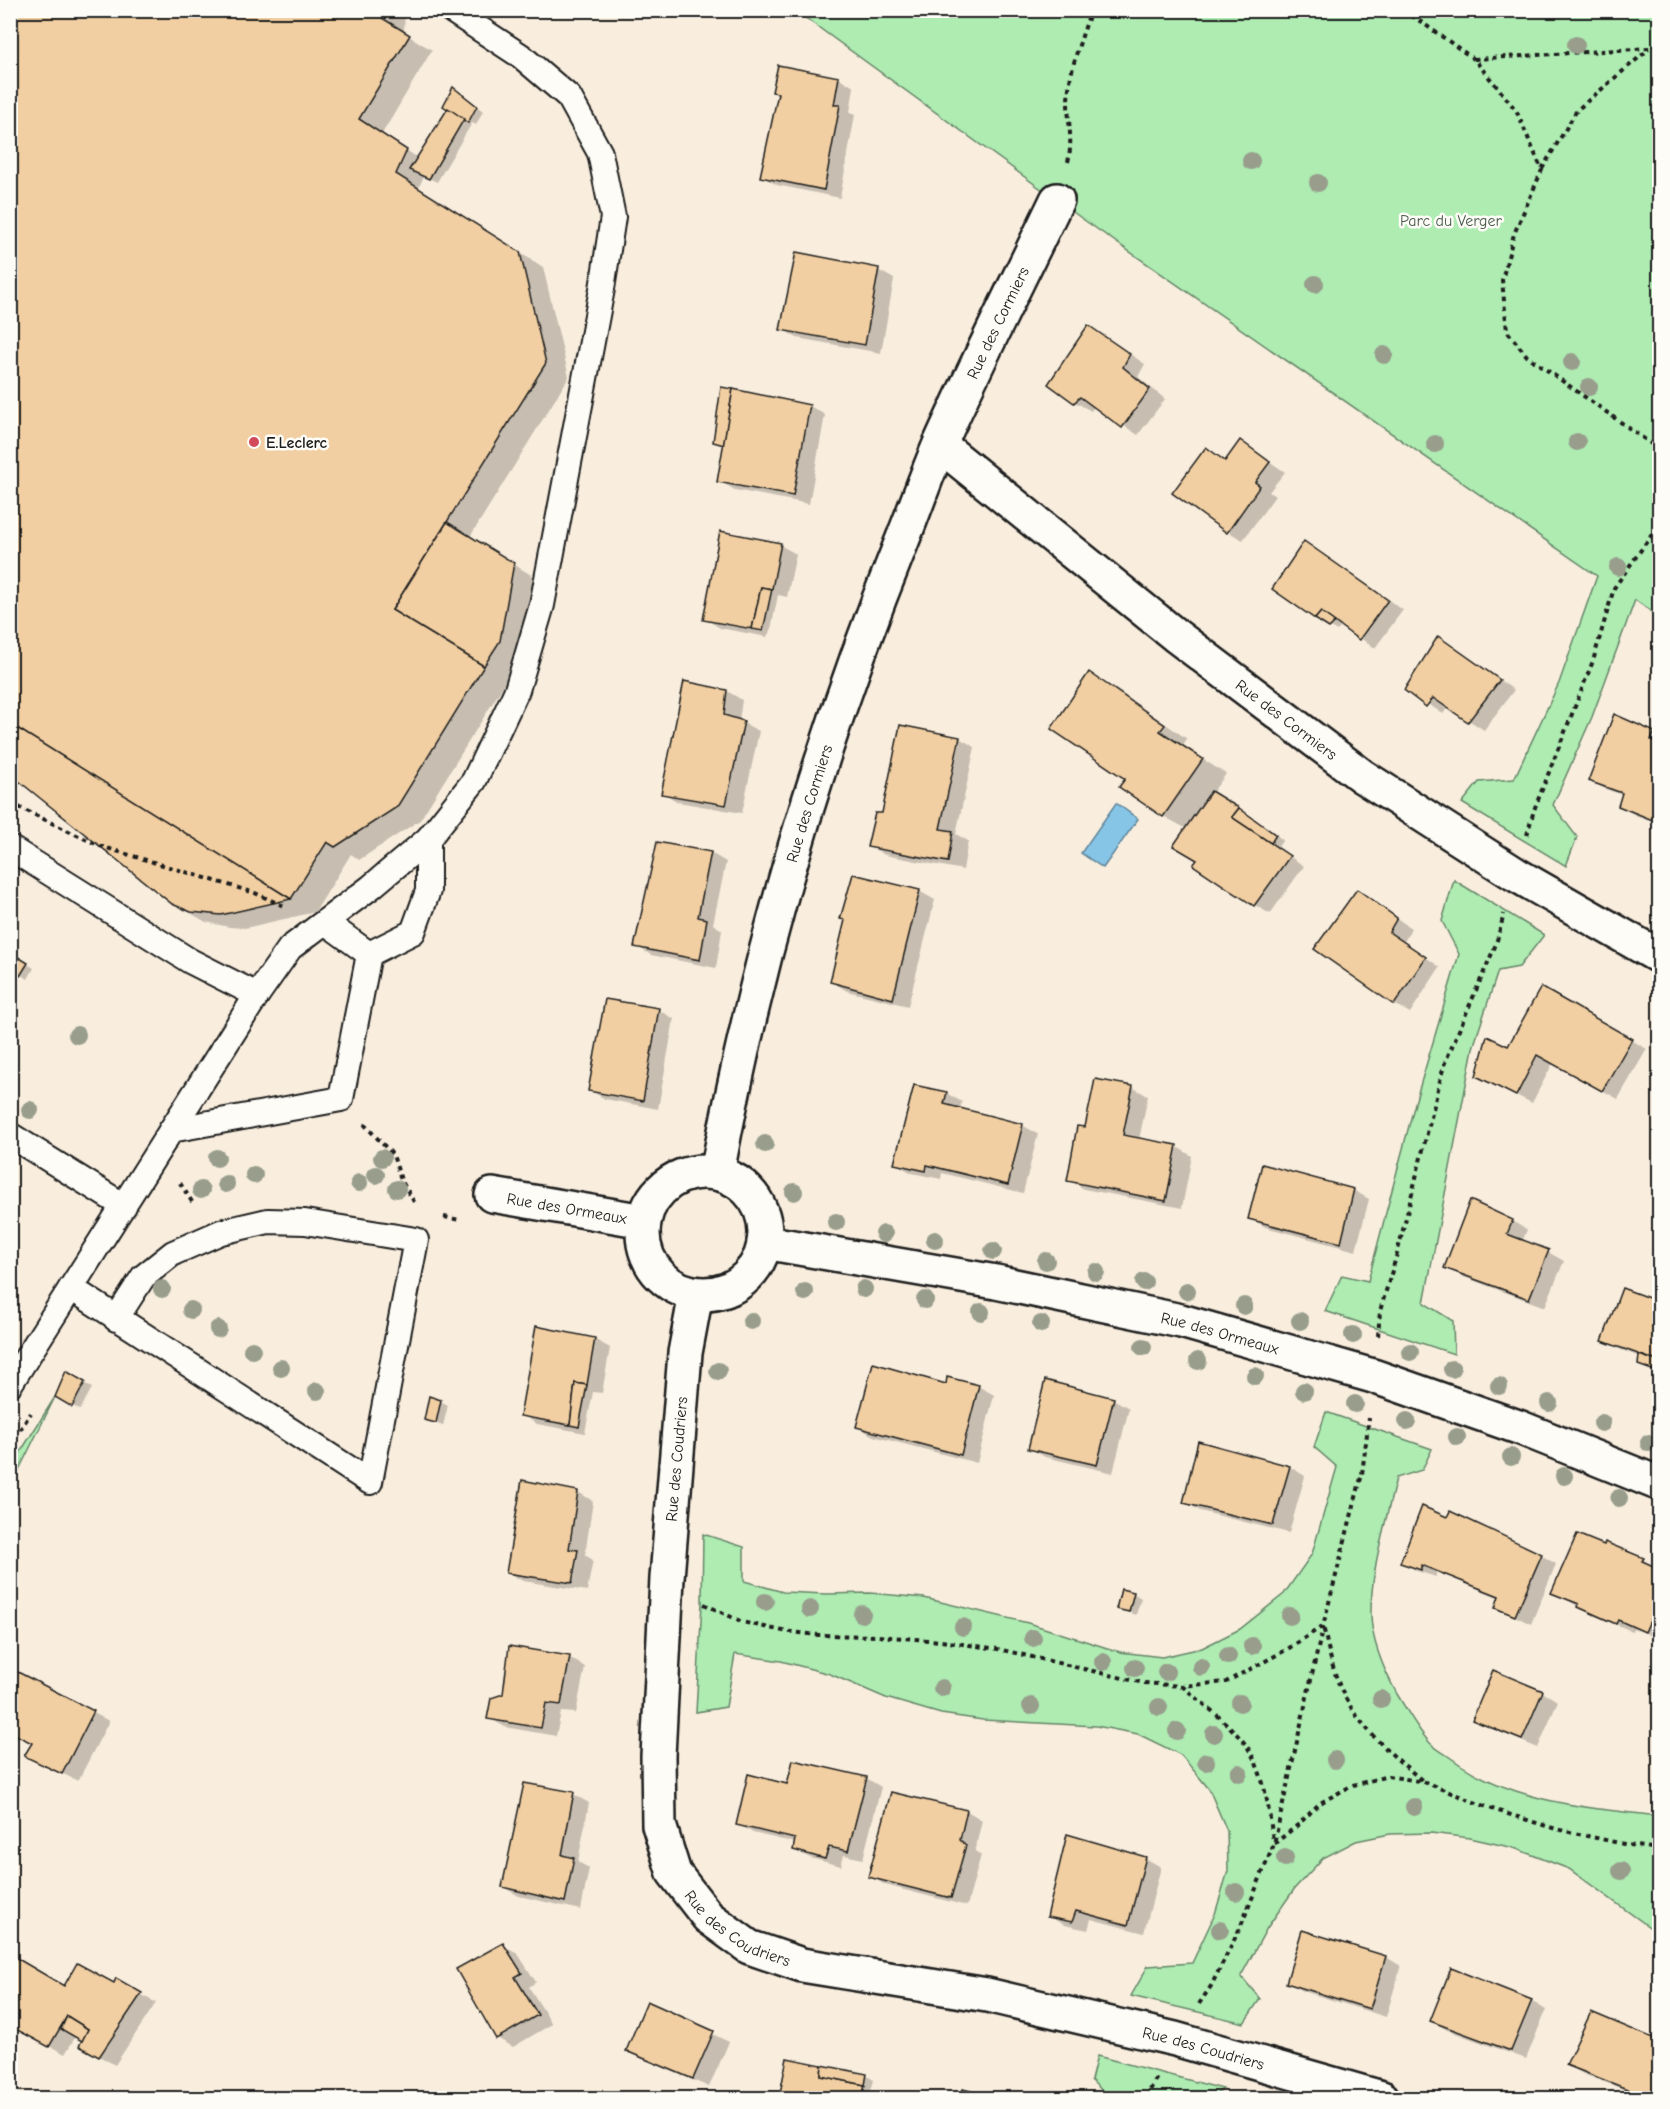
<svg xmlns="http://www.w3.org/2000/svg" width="1670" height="2109" viewBox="0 0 1670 2109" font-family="'Comic Neue',sans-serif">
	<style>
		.green { fill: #aeecb2; stroke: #658467; stroke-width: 1.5 }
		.water { fill: #87c5e7; stroke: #5c8196; stroke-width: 1.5 }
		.shadow { fill: #0003 }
		.building { fill: #f1cfa2; stroke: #1c1c1c; stroke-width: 1.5 }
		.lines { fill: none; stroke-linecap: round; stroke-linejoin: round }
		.service-casing { stroke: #1c1c1c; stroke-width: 28 }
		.minor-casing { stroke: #1c1c1c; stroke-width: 38 }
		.path { stroke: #1c1c1c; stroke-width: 4; stroke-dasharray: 4.5 4.5; stroke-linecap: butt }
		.service { stroke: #fdfcf7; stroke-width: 24 }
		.minor { stroke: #fdfcf7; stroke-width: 33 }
		.tree { fill: #989d8c }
		.poi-dot { fill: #d1495b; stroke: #fdfcf7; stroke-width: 2 }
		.labels { text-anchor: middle; stroke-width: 5; stroke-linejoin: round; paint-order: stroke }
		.park-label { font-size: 16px; fill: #485a49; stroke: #fdfcf7 }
		.street-label { font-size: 16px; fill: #1c1c1c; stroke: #fdfcf7 }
		.poi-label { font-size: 16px; font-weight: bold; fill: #1c1c1c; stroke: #fdfcf7; text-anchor: start }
	</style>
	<rect width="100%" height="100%" fill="#f9eede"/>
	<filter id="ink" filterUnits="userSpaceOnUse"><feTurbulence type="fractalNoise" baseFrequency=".0167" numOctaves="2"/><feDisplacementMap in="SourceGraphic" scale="12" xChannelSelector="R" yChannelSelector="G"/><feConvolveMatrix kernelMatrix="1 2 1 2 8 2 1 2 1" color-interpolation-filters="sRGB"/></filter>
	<g filter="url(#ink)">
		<g class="green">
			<polygon points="796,11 1659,11 1659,617 1635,600 1592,717 1553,805 1577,837 1566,866 1462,803 1479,782 1514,779 1559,683 1597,576 1084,220"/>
			<polygon points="1454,880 1544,935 1519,967 1498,971 1473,1048 1424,1303 1453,1321 1454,1354 1325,1311 1342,1275 1368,1281 1415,1103 1459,954 1442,921"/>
			<polygon points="55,1397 11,1486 11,1467"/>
			<path d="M1326,1412L1432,1449L1422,1470L1396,1478C1386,1522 1370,1572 1371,1616C1372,1642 1385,1672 1397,1694C1407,1710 1417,1729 1430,1743C1435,1748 1442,1752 1448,1756C1508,1802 1587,1808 1659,1816V1934L1569,1869L1514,1848L1470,1838L1431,1833L1390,1834L1356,1841L1323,1858L1295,1888L1267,1928L1241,1976L1260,1999L1244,2023L1131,1996L1148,1966L1192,1963L1215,1914L1228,1871L1227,1831L1209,1789L1181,1755L1138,1734L1096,1726L983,1720L941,1714L886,1698L830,1674L781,1661L735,1654L726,1707L696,1712L702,1603L703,1534L744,1547V1581L783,1592L826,1594L870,1593L924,1598L1028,1623L1120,1652L1162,1657L1202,1648L1240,1629L1284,1594L1312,1554L1337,1467L1314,1447Z"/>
			<polygon points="1097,2056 1223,2089 1211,2098 1110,2098 1091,2080"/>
		</g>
		<polygon class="water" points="1116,803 1138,819 1103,868 1081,853"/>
		<g class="shadow">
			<polygon points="10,10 405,10 404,33 432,50 382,134 418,158 461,94 483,111 476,125 472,123 437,182 424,176 418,189 543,267 569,377 470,537 536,578 523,654 420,820 359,860 351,854 315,912 245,928 229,927 206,922 173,903 19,727"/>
			<polygon points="717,10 715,19 691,11 691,10"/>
			<polygon points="839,78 854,87 850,112 855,115 840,198 777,185 761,176 779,94 773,91"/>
			<polygon points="878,270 894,279 881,353 797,338 782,329"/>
			<polygon points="1089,327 1145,364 1138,377 1165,399 1138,435 1095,406 1091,411 1075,402"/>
			<polygon points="810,406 825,415 809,504 735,490 719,481 725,446 715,441"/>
			<polygon points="1241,442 1285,472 1269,492 1275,496 1243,540 1227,531 1206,449 1227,461"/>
			<polygon points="1305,543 1403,610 1375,648 1342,626 1337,631 1330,627"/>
			<polygon points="780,545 796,554 787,597 778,595 770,634 768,634 767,637 720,628 705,619"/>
			<polygon points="1438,638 1514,690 1484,730 1448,707 1443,714 1406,689"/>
			<polygon points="1090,674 1113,687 1187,739 1182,746 1226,774 1212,793 1253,818 1283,840 1277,848 1304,866 1270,914 1255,905 1199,859 1187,829 1163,816 1127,778"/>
			<polygon points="727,691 742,700 739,721 759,731 742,813 678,802 663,793"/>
			<polygon points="1615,716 1660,736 1660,824 1635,815 1619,806 1623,795 1605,789 1589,780"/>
			<polygon points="959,738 975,747 956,834 968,841 963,870 885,855 869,846 883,815"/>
			<polygon points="711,853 726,862 713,924 722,930 716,968 651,955 636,946"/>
			<polygon points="919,891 935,900 908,1006 847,991 832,982 846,921 842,919"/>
			<polygon points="1357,891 1411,928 1404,942 1440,967 1410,1013 1394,1004"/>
			<polygon points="10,954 34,968 28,979 10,969"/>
			<polygon points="1542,989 1647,1049 1618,1099 1553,1063 1532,1103 1493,1084 1509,1048"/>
			<polygon points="659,1010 674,1019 658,1109 605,1099 589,1090"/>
			<polygon points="1132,1087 1148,1096 1139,1140 1177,1147 1192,1156 1182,1208 1084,1189 1069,1180 1087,1129"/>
			<polygon points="946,1093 962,1102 960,1109 1022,1125 1038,1134 1023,1193 942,1173 941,1179 912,1173 896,1164"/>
			<polygon points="1353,1190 1369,1199 1356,1251 1265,1227 1250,1218"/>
			<polygon points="1512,1221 1527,1230 1522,1242 1548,1252 1564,1261 1545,1307 1461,1276 1446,1267"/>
			<polygon points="1660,1304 1660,1373 1639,1365 1640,1357 1619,1349 1604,1340"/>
			<polygon points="594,1339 610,1348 602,1393 593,1392 585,1433 537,1424 522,1415"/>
			<polygon points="67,1373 92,1388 80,1410 57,1397"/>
			<polygon points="947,1386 978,1386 994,1395 977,1463 873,1436 858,1427"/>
			<polygon points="1113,1399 1129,1408 1113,1473 1045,1457 1029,1448"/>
			<polygon points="440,1401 448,1405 443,1426 426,1420"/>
			<polygon points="1199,1443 1290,1467 1305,1476 1289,1533 1200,1511 1185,1502"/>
			<polygon points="578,1492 593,1501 585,1555 593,1560 587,1591 523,1581 508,1573"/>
			<polygon points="1606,1544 1643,1560 1659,1568 1660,1639 1633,1628 1632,1631 1595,1616 1553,1592"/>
			<polygon points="1541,1555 1556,1564 1531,1624 1496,1607 1500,1598 1436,1572 1436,1577 1417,1571 1402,1562"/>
			<polygon points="1133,1593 1141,1598 1136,1615 1118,1608"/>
			<polygon points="570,1658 585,1667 576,1713 561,1712 556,1736 505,1727 489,1718 504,1695"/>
			<polygon points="10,1670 109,1721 78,1781 42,1764"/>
			<polygon points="1542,1692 1558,1701 1538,1748 1490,1728 1474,1719"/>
			<polygon points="866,1778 881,1787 863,1859 844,1855 841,1866 810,1858 794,1850 796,1843 753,1833 738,1824 788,1786"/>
			<polygon points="892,1793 967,1811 982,1820 975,1851 981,1855 967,1906 885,1885 870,1876"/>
			<polygon points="573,1794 589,1803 578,1862 589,1868 581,1910 519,1896 503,1887"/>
			<polygon points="1145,1858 1161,1867 1144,1933 1091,1919 1088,1930 1064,1925 1048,1916"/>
			<polygon points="1303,1932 1386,1957 1401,1966 1386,2017 1303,1991 1287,1982"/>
			<polygon points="503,1945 518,1954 536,1982 529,1987 552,2024 513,2047 497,2038"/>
			<polygon points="10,1956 64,1988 114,1985 116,1980 156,2003 115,2065 81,2046 83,2041 76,2036 65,2054 10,2025"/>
			<polygon points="1531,2001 1546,2010 1526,2059 1447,2030 1432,2021"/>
			<polygon points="648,2003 729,2042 709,2087 643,2059 628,2050"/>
			<polygon points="1660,2042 1660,2098 1647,2098 1583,2074 1568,2065"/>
			<polygon points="788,2059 867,2076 874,2080 871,2091 880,2096 879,2098 781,2098"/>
		</g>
		<g class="building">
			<polygon points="10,10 382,10 382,18 410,35 359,119 407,150 396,174 520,252 546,363 392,610 484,666 397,807 335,847 327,842 291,899 10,724"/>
			<polygon points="778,65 839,77 834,105 840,105 824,190 760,177 778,93 772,92"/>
			<polygon points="453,87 477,106 468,123 443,106"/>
			<polygon points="448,108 464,119 429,179 409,170"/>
			<polygon points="796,252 879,268 865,345 780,330"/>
			<polygon points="1088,325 1130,354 1123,367 1150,389 1122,428 1080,397 1074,403 1048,384"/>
			<polygon points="721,387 733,389 724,445 713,442"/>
			<polygon points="733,389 810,405 793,496 717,482"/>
			<polygon points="1240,440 1270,462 1255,482 1260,486 1227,533 1172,493 1206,447 1225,461"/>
			<polygon points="447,522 514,563 500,641 484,666 392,610"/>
			<polygon points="720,531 781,543 772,589 761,587 752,629 703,620"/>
			<polygon points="1304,541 1388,600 1359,640 1321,612 1315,619 1272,589"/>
			<polygon points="761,587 772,589 763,631 752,629"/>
			<polygon points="1321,612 1335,622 1329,628 1315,619"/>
			<polygon points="1438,636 1500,680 1468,722 1433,698 1426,707 1404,690"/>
			<polygon points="1089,672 1165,725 1160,731 1203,759 1163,817 1119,787 1125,779 1051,729"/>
			<polygon points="684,681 727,690 724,715 744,721 726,805 661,794"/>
			<polygon points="1614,714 1655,732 1651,740 1660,744 1660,823 1618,806 1622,793 1588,781"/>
			<polygon points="900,725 960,737 940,829 953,831 948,862 867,847 875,813 882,813"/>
			<polygon points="17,728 291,899 221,915 191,912 172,904 10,774 10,738"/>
			<polygon points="1211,791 1239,808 1232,817 1290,856 1254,906 1193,865 1197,860 1173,846"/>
			<polygon points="1239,808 1276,835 1271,843 1232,817"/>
			<polygon points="657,842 711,852 698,917 707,919 700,960 634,947"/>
			<polygon points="853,874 920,890 893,999 830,982 845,920 840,919"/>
			<polygon points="1357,889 1397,918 1389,932 1426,957 1394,1005 1314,949"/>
			<polygon points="10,952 28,963 20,976 10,971"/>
			<polygon points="1541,987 1632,1039 1602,1091 1537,1055 1516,1096 1476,1076 1487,1036 1508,1046"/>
			<polygon points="605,999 659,1008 643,1101 588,1091"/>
			<polygon points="1095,1079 1133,1086 1123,1135 1177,1145 1166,1201 1067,1181 1077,1126 1085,1127"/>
			<polygon points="914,1085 947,1092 944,1104 1023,1124 1008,1185 927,1165 926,1171 894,1164"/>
			<polygon points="1262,1164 1354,1189 1341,1243 1248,1219"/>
			<polygon points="1470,1200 1513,1220 1507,1234 1549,1250 1529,1299 1444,1268"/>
			<polygon points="1622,1288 1660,1302 1660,1362 1602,1341"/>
			<polygon points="536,1326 595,1338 587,1385 575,1383 570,1425 520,1416"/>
			<polygon points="1639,1355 1660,1362 1660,1373 1638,1365"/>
			<polygon points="873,1363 946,1384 947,1377 979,1385 961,1455 856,1427"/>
			<polygon points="66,1371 85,1382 72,1407 55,1397"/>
			<polygon points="1045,1380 1114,1398 1097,1465 1028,1449"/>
			<polygon points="575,1383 587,1385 579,1427 570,1425"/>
			<polygon points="429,1396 441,1400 436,1423 424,1420"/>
			<polygon points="1198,1441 1290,1466 1273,1525 1183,1503"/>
			<polygon points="522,1480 578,1491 569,1549 578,1550 572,1583 506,1573"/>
			<polygon points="1422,1506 1447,1517 1450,1511 1542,1554 1515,1616 1495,1608 1499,1596 1421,1565 1421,1570 1400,1563"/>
			<polygon points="1577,1534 1604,1545 1605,1542 1644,1558 1642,1561 1660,1569 1660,1598 1645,1632 1618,1620 1616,1624 1578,1607 1579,1604 1551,1593"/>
			<polygon points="1121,1589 1134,1592 1129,1612 1116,1609"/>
			<polygon points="509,1646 570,1656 561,1705 546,1703 541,1728 487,1719 491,1698 503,1694"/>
			<polygon points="10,1668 94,1711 62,1774 24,1756 32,1743 10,1732"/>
			<polygon points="1493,1670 1543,1691 1522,1740 1472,1720"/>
			<polygon points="793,1760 867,1777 848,1851 829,1847 825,1859 793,1850 795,1839 736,1825 748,1774 787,1784"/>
			<polygon points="524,1783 574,1792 562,1855 574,1858 565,1902 502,1887"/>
			<polygon points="891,1792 967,1810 960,1840 966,1845 951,1898 868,1877"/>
			<polygon points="1067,1834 1146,1857 1128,1925 1076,1911 1072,1922 1047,1917"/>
			<polygon points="1302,1930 1386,1956 1370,2009 1286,1983"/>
			<polygon points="503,1943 522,1973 515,1977 538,2015 496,2039 456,1969"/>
			<polygon points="13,1956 64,1986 77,1963 114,1983 116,1978 142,1993 99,2057 79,2046 88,2029 67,2016 49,2047 10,2026 10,1961"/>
			<polygon points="1451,1968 1532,2000 1511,2051 1430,2021"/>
			<polygon points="647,2001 714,2031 693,2079 626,2051"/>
			<polygon points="1591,2012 1660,2041 1659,2098 1650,2098 1566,2065"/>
			<polygon points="67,2016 88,2029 82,2041 61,2029"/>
			<polygon points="787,2058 822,2065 821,2076 865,2085 862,2098 779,2098"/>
			<polygon points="822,2065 867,2074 865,2085 821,2076"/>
			<polygon points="963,2089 994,2097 994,2098 961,2098"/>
		</g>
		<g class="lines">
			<defs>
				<g id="service">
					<polyline points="10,848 190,961 257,995"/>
					<polyline points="325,922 369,954 413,932 428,891 428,839"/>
					<polyline points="171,1130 341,1099 369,954"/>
					<polyline points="10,1135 124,1206"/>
					<polyline points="71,1288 370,1482 416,1240 305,1222 268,1221 221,1232 173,1253 143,1277 116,1319"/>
					<polyline points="10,1384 257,995 290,948 371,887 428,839 474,781 517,690 542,605 602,289 613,217 600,153 569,97 521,56 451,10"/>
				</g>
				<g id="minor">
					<path id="s1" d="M940,445L1175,635L1362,776L1515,874L1660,957"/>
					<circle cx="704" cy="1233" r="61"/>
					<path id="s2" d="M717,1173C757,956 819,746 902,541C915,509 926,476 940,444C977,362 1018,281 1057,200"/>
					<path id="s3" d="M492,1195L644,1221"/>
					<path id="s4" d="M764,1242L996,1282L1181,1321L1373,1376L1521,1428L1660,1484"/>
					<path id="s5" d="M696,1294L685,1353L667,1578L658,1756L659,1825L674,1873L708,1917L749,1947L802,1965L987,1995L1175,2039L1382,2098"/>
				</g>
			</defs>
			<use href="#service" class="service-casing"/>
			<use href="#minor" class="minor-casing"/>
			<g class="path">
				<polyline points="1404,10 1474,59 1516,110 1542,170 1514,234 1502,280 1507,331 1527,356 1660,450"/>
				<polyline points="1474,59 1650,48 1660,44"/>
				<path d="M1068,162C1073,141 1068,122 1068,101C1069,70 1081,39 1091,10"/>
				<polyline points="1542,169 1577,110 1649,49"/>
				<polyline points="10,803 100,846 255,893 286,907"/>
				<polyline points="1527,835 1534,810 1593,661 1614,588 1660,523"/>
				<polyline points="364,1124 393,1155 401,1180 416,1205"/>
				<polyline points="180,1183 194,1205"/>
				<polyline points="444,1217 460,1220"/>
				<polyline points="1378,1336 1380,1311 1397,1254 1444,1065 1496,944 1504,914"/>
				<polyline points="10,1445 31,1413"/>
				<path d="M704,1604L742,1622L783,1631L819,1635L878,1636L941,1641L998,1649L1144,1683L1182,1686L1226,1682L1286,1650L1323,1626C1328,1647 1332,1669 1341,1689C1359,1728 1392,1755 1424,1782"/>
				<path d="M1182,1686C1202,1703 1241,1732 1252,1755C1266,1782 1269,1811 1273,1841"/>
				<polyline points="1274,1844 1299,1824 1320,1803 1353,1785 1388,1776 1424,1782 1492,1809 1556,1829 1628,1845 1660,1849"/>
				<polyline points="1199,2004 1211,1986 1240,1928 1274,1844 1323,1626 1362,1474 1369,1418"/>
				<polyline points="1146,2098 1158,2075"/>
			</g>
			<use href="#service" class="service"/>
			<use href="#minor" class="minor"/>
		</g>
		<g class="tree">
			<circle cx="1576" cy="45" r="9"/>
			<circle cx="1251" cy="161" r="9"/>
			<circle cx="1318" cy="183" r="9"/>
			<circle cx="1315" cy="284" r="9"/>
			<circle cx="1384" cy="355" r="9"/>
			<circle cx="1572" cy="362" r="9"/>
			<circle cx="1589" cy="387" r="9"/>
			<circle cx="1577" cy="442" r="9"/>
			<circle cx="1435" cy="444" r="9"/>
			<circle cx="1618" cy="567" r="9"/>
			<circle cx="77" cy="1035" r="9"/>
			<circle cx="30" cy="1110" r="9"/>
			<circle cx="765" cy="1144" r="9"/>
			<circle cx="217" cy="1158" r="9"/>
			<circle cx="382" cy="1158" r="9"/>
			<circle cx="254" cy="1175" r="9"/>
			<circle cx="376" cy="1175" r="9"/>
			<circle cx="359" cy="1183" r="9"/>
			<circle cx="226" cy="1184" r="9"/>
			<circle cx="397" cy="1189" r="9"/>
			<circle cx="201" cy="1190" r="9"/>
			<circle cx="794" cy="1192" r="9"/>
			<circle cx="836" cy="1222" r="9"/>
			<circle cx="884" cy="1234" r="9"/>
			<circle cx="935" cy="1240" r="9"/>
			<circle cx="993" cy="1251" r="9"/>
			<circle cx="1046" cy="1261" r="9"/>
			<circle cx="1096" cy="1272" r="9"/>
			<circle cx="1144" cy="1282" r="9"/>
			<circle cx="162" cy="1289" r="9"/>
			<circle cx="864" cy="1289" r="9"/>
			<circle cx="1187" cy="1291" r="9"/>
			<circle cx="805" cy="1292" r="9"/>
			<circle cx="925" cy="1300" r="9"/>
			<circle cx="1244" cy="1306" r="9"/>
			<circle cx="191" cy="1310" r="9"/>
			<circle cx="981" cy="1312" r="9"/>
			<circle cx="751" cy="1321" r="9"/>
			<circle cx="1300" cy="1321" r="9"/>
			<circle cx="1041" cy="1324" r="9"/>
			<circle cx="218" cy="1329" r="9"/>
			<circle cx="1353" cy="1335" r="9"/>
			<circle cx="1143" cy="1347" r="9"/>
			<circle cx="252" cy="1350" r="9"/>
			<circle cx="1410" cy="1352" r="9"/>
			<circle cx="1198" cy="1361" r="9"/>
			<circle cx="281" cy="1368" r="9"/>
			<circle cx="1452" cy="1369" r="9"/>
			<circle cx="718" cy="1371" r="9"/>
			<circle cx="1255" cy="1376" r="9"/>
			<circle cx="1499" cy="1386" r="9"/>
			<circle cx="317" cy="1391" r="9"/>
			<circle cx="1304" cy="1391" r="9"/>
			<circle cx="1549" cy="1403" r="9"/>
			<circle cx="1355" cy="1404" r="9"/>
			<circle cx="1407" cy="1421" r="9"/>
			<circle cx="1602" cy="1423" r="9"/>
			<circle cx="1457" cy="1437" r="9"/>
			<circle cx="1649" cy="1443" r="9"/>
			<circle cx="1511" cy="1457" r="9"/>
			<circle cx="1564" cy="1476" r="9"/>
			<circle cx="1619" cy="1498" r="9"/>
			<circle cx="765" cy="1602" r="9"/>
			<circle cx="810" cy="1609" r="9"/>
			<circle cx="862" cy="1614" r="9"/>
			<circle cx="1290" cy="1616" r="9"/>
			<circle cx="963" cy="1627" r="9"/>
			<circle cx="1033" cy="1638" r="9"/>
			<circle cx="1252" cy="1646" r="9"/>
			<circle cx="1228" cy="1656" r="9"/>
			<circle cx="1103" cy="1662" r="9"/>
			<circle cx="1201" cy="1667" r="9"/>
			<circle cx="1135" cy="1668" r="9"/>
			<circle cx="1166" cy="1672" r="9"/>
			<circle cx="942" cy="1688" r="9"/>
			<circle cx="1381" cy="1699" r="9"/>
			<circle cx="1240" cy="1703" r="9"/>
			<circle cx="1031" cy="1706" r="9"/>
			<circle cx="1159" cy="1707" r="9"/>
			<circle cx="1177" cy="1731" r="9"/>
			<circle cx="1214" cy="1734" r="9"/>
			<circle cx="1335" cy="1760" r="9"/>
			<circle cx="1206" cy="1762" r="9"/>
			<circle cx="1239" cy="1773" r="9"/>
			<circle cx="1414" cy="1807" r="9"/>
			<circle cx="1285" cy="1858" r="9"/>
			<circle cx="1621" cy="1871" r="9"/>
			<circle cx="1236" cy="1892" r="9"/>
			<circle cx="1220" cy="1930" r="9"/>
		</g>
	</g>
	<circle class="poi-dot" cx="254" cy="442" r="6"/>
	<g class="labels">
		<g class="park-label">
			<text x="1451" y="226">Parc du Verger</text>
		</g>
		<g class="street-label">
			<text dy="6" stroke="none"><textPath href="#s2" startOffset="898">Rue des Cormiers</textPath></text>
			<text dy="6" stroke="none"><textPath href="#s1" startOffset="442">Rue des Cormiers</textPath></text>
			<text dy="6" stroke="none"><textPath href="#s2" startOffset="381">Rue des Cormiers</textPath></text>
			<text dy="6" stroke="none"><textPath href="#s3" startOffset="76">Rue des Ormeaux</textPath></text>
			<text dy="6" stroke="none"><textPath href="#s4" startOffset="465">Rue des Ormeaux</textPath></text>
			<text transform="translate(676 1459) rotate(-85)" y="6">Rue des Coudriers</text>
			<text dy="6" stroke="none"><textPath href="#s5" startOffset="670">Rue des Coudriers</textPath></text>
			<text dy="6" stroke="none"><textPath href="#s5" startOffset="1156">Rue des Coudriers</textPath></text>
		</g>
		<g class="poi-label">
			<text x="266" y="448">E.Leclerc</text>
		</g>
	</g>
	<rect width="1670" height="2109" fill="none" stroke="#fdfcf7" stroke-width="36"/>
	<rect x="18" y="18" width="1634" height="2073" fill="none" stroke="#1c1c1c" stroke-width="2" filter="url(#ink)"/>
</svg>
